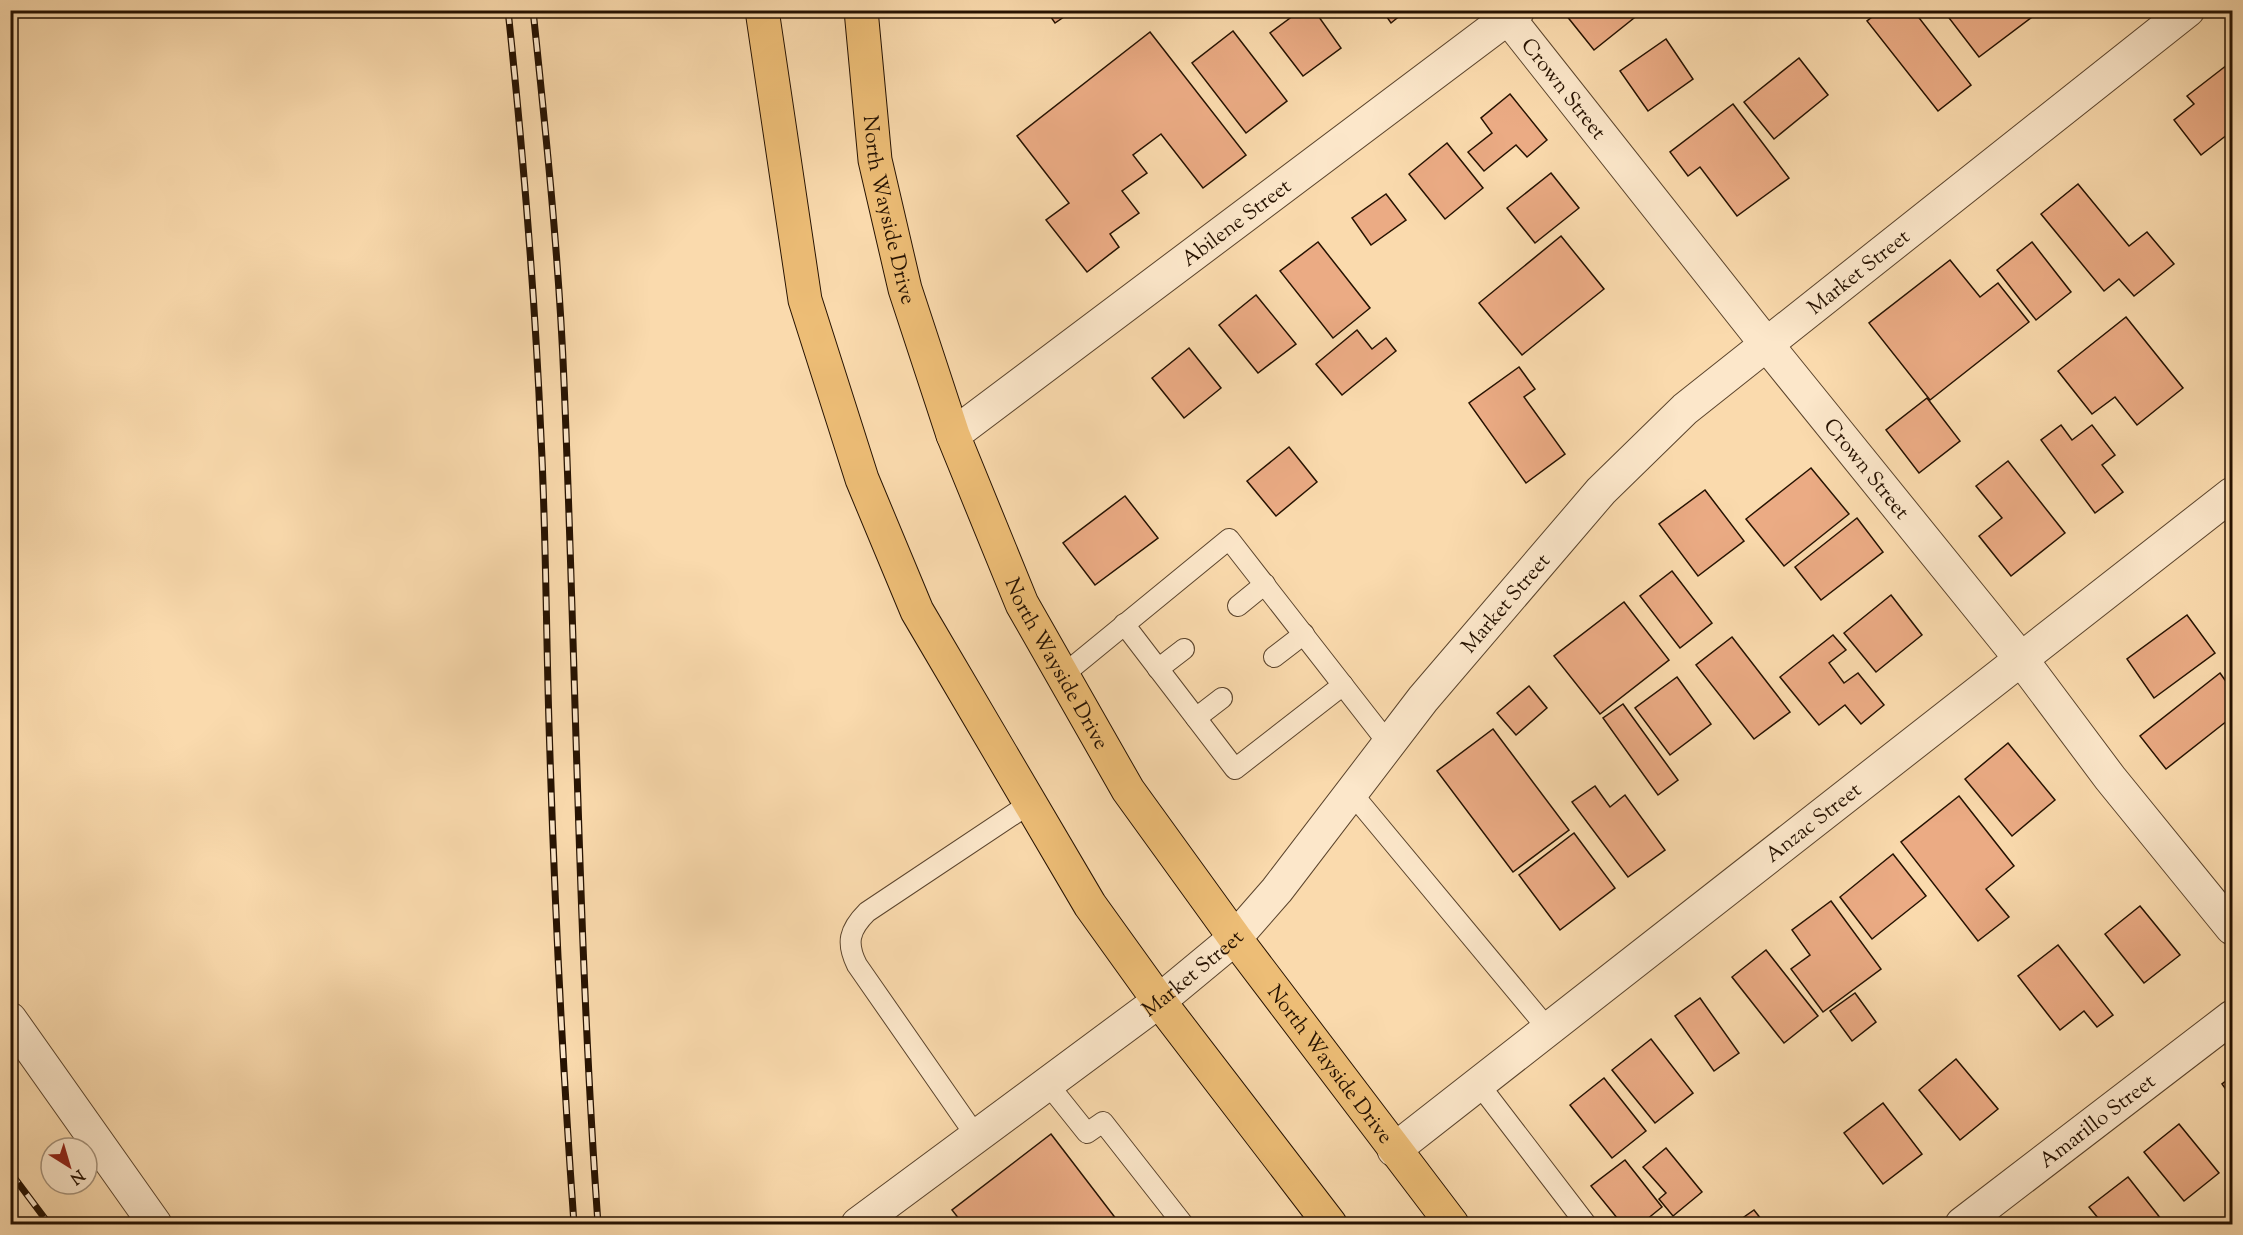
<svg xmlns="http://www.w3.org/2000/svg" width="2243" height="1235" viewBox="0 0 2243 1235" font-family="'Sorts Mill Goudy',serif">
	<style>
		.building { fill: #ebab84; stroke: #261201; stroke-width: 1.5 }
		.lines { fill: none; stroke-linecap: round; stroke-linejoin: round }
		.service-casing { stroke: #5b442c; stroke-width: 22 }
		.minor-casing { stroke: #5b442c; stroke-width: 35 }
		.tertiary-casing { stroke: #5b442c; stroke-width: 35 }
		.primary-casing { stroke: #261201; stroke-width: 35 }
		.service { stroke: #fce7ca; stroke-width: 20 }
		.minor { stroke: #fce7ca; stroke-width: 33 }
		.tertiary { stroke: #fce7ca; stroke-width: 33 }
		.primary { stroke: #edbd76; stroke-width: 33 }
		.rail-casing { stroke: #261201; stroke-width: 7 }
		.rail { stroke: #fce7ca; stroke-width: 4.5; stroke-dasharray: 14; stroke-linecap: butt }
		.labels { text-anchor: middle; stroke-width: 6; stroke-linejoin: round; paint-order: stroke }
		.street-label { font-size: 21px; fill: #261201; stroke: #fce7ca }
	</style>
	<rect width="100%" height="100%" fill="#fadaad"/>
	<filter id="stains"><feTurbulence type="fractalNoise" baseFrequency=".00333" numOctaves="4"/><feColorMatrix values="0 0 0 0 .2 0 0 0 0 .09 0 0 0 0 .02 0 0 0 .5 -.17"/></filter>
	<radialGradient id="worn" r=".72"><stop offset=".6" stop-color="#630" stop-opacity="0"/><stop offset="1" stop-color="#630" stop-opacity=".3"/></radialGradient>
	<g class="building">
		<polygon points="1046,10 1074,10 1055,23"/>
		<polygon points="1301,10 1314,10 1341,48 1303,76 1270,33"/>
		<polygon points="1382,10 1407,10 1391,23"/>
		<polygon points="1572,10 1644,10 1594,50 1566,15"/>
		<polygon points="1881,10 1913,10 1971,85 1938,111 1867,21"/>
		<polygon points="1952,10 2027,10 2032,17 1979,57 1946,14"/>
		<polygon points="1233,31 1287,101 1246,133 1192,63"/>
		<polygon points="1150,32 1246,155 1203,188 1161,134 1133,155 1147,173 1122,191 1139,213 1110,234 1119,247 1087,272 1046,220 1069,203 1017,136"/>
		<polygon points="1666,39 1693,79 1648,111 1620,71"/>
		<polygon points="1799,58 1828,95 1774,139 1744,102"/>
		<polygon points="2227,65 2232,72 2232,131 2201,155 2174,120 2194,104 2187,96"/>
		<polygon points="1510,94 1547,140 1527,157 1516,145 1484,171 1468,152 1492,133 1481,118"/>
		<polygon points="1733,104 1789,178 1737,216 1700,167 1688,176 1670,152"/>
		<polygon points="1447,143 1483,188 1445,219 1409,174"/>
		<polygon points="1551,173 1579,208 1535,243 1507,208"/>
		<polygon points="2078,184 2129,246 2147,232 2174,264 2134,296 2119,279 2104,291 2041,214"/>
		<polygon points="1386,194 1406,220 1371,245 1352,218"/>
		<polygon points="1561,236 1604,289 1522,355 1479,303"/>
		<polygon points="1318,242 1370,308 1333,338 1280,271"/>
		<polygon points="2032,242 2071,292 2036,320 1997,270"/>
		<polygon points="1950,260 1980,297 1998,283 2029,322 1930,400 1869,323"/>
		<polygon points="1256,295 1296,344 1258,373 1219,325"/>
		<polygon points="2126,317 2183,388 2137,425 2115,397 2092,414 2058,371"/>
		<polygon points="1357,330 1372,349 1386,338 1396,351 1342,395 1316,364"/>
		<polygon points="1189,348 1221,388 1184,418 1152,378"/>
		<polygon points="1519,367 1535,389 1524,397 1565,454 1526,483 1469,403"/>
		<polygon points="1927,398 1960,441 1919,473 1886,430"/>
		<polygon points="2061,425 2072,440 2092,425 2115,455 2102,465 2123,492 2095,513 2041,440"/>
		<polygon points="1289,447 1317,482 1276,516 1247,481"/>
		<polygon points="2008,461 2065,533 2011,576 1979,536 2002,518 1976,486"/>
		<polygon points="1811,468 1849,514 1784,566 1746,519"/>
		<polygon points="1705,490 1744,541 1698,576 1659,524"/>
		<polygon points="1125,496 1158,538 1095,585 1063,543"/>
		<polygon points="1857,518 1883,552 1821,600 1795,567"/>
		<polygon points="1672,571 1712,623 1680,648 1640,596"/>
		<polygon points="1891,595 1922,635 1876,672 1844,633"/>
		<polygon points="1624,602 1669,660 1600,714 1554,656"/>
		<polygon points="2187,615 2215,653 2154,698 2127,659"/>
		<polygon points="1833,635 1846,650 1829,663 1844,683 1858,673 1884,705 1861,724 1845,705 1819,725 1780,677"/>
		<polygon points="1732,637 1790,712 1754,739 1696,665"/>
		<polygon points="2220,673 2232,690 2232,717 2166,769 2140,736"/>
		<polygon points="1677,677 1711,724 1670,755 1635,708"/>
		<polygon points="1529,686 1547,708 1516,735 1497,713"/>
		<polygon points="1623,704 1678,780 1658,795 1603,718"/>
		<polygon points="1493,729 1569,830 1513,872 1437,771"/>
		<polygon points="2008,743 2055,800 2012,836 1965,779"/>
		<polygon points="1595,786 1610,807 1625,795 1665,850 1628,877 1572,802"/>
		<polygon points="1959,796 2014,866 1986,889 2009,917 1978,941 1901,842"/>
		<polygon points="1574,833 1615,888 1560,930 1519,875"/>
		<polygon points="1893,854 1926,896 1872,939 1840,897"/>
		<polygon points="1831,901 1881,969 1823,1012 1791,969 1810,955 1792,930"/>
		<polygon points="2140,906 2180,955 2144,983 2105,934"/>
		<polygon points="2058,945 2113,1015 2097,1027 2084,1011 2060,1030 2018,976"/>
		<polygon points="1766,950 1818,1016 1784,1043 1732,977"/>
		<polygon points="1855,993 1876,1022 1852,1041 1830,1011"/>
		<polygon points="1700,998 1739,1053 1714,1071 1675,1016"/>
		<polygon points="1651,1039 1693,1093 1655,1123 1612,1070"/>
		<polygon points="1956,1059 1998,1109 1960,1140 1919,1090"/>
		<polygon points="2232,1076 2232,1098 2222,1084"/>
		<polygon points="1604,1078 1646,1131 1612,1158 1570,1105"/>
		<polygon points="1883,1103 1922,1154 1883,1184 1844,1133"/>
		<polygon points="2179,1124 2219,1173 2184,1201 2144,1152"/>
		<polygon points="1051,1134 1120,1224 963,1224 952,1210"/>
		<polygon points="1666,1148 1702,1192 1673,1216 1659,1199 1666,1193 1643,1167"/>
		<polygon points="1625,1160 1662,1207 1641,1224 1622,1224 1591,1186"/>
		<polygon points="2128,1177 2165,1224 2103,1224 2089,1207"/>
		<polygon points="1754,1210 1765,1224 1734,1224"/>
	</g>
	<g class="lines">
		<defs>
			<g id="service">
				<polyline points="1238,606 1265,584"/>
				<polyline points="1124,624 1235,769 1343,685"/>
				<polyline points="1274,657 1304,634"/>
				<polyline points="1158,669 1184,649"/>
				<polyline points="1063,675 1229,539 1388,743"/>
				<polyline points="1196,718 1222,698"/>
				<polyline points="1350,791 1548,1029"/>
				<polyline points="1047,1083 1087,1133 1103,1122 1183,1224"/>
				<polyline points="1478,1083 1586,1224"/>
				<path d="M976,1136L857,965C846,943 849,930 867,912L1029,804"/>
			</g>
			<g id="minor">
				<path id="s1" d="M1502,10L1767,345L2021,659L2110,778L2232,928"/>
				<path id="s2" d="M953,435L1518,10"/>
				<polyline points="10,1019 155,1224"/>
				<path id="s3" d="M1394,1150L2232,494"/>
				<path id="s4" d="M1962,1224L2232,1017"/>
			</g>
			<g id="tertiary">
				<path id="s5" d="M858,1224L1159,1001L1235,938L1277,890L1423,699L1601,491L1685,409L2188,10"/>
			</g>
			<g id="primary">
				<polyline points="762,10 805,300 862,479 917,611 1090,905 1159,1001 1330,1224"/>
				<path id="s6" d="M861,10L875,160L905,289L953,435L1022,604L1128,790L1235,938L1452,1224"/>
			</g>
		</defs>
		<use href="#service" class="service-casing"/>
		<use href="#minor" class="minor-casing"/>
		<use href="#tertiary" class="tertiary-casing"/>
		<use href="#primary" class="primary-casing"/>
		<use href="#service" class="service"/>
		<use href="#minor" class="minor"/>
		<use href="#tertiary" class="tertiary"/>
		<use href="#primary" class="primary"/>
		<defs>
			<g id="rail">
				<path d="M508,10C523,152 535,294 541,437C546,533 546,628 549,724C554,891 562,1058 574,1224"/>
				<path d="M533,10C546,134 559,258 564,382C576,663 578,944 598,1224"/>
				<polyline points="10,1172 49,1224"/>
			</g>
		</defs>
		<use href="#rail" class="rail-casing"/>
		<use href="#rail" class="rail"/>
	</g>
	<g class="labels">
		<g class="street-label">
			<text dy="7" stroke="none"><textPath href="#s1" startOffset="100">Crown Street</textPath></text>
			<text dy="7" stroke="none"><textPath href="#s6" startOffset="202">North Wayside Drive</textPath></text>
			<text dy="7" stroke="none"><textPath href="#s2" startOffset="354">Abilene Street</textPath></text>
			<text dy="7" stroke="none"><textPath href="#s5" startOffset="1390">Market Street</textPath></text>
			<text dy="7" stroke="none"><textPath href="#s1" startOffset="586">Crown Street</textPath></text>
			<text dy="7" stroke="none"><textPath href="#s5" startOffset="904">Market Street</textPath></text>
			<text dy="7" stroke="none"><textPath href="#s6" startOffset="688">North Wayside Drive</textPath></text>
			<text dy="7" stroke="none"><textPath href="#s3" startOffset="532">Anzac Street</textPath></text>
			<text dy="7" stroke="none"><textPath href="#s5" startOffset="418">Market Street</textPath></text>
			<text dy="7" stroke="none"><textPath href="#s6" startOffset="1174">North Wayside Drive</textPath></text>
			<text dy="7" stroke="none"><textPath href="#s4" startOffset="170">Amarillo Street</textPath></text>
		</g>
	</g>
	<rect width="2243" height="1235" fill="none" stroke="#fadaad" stroke-width="36"/>
	<rect x="12" y="12" width="2219" height="1211" fill="none" stroke="#261201" stroke-width="3"/>
	<rect x="18" y="18" width="2207" height="1199" fill="none" stroke="#261201" stroke-width="1.5"/>
	<g transform="translate(69 1166) rotate(143)"><circle r="28" fill="#fce7ca" stroke="#a6927a" stroke-width="1.5"/>
	<path d="M0-4.5L10 22L0 15L-10 22Z" fill="#8f2418"/>
	<text y="-9" font-size="16" font-weight="bold" text-anchor="middle" fill="#261201">N</text>
	</g>
	<rect width="100%" height="100%" filter="url(#stains)"/>
	<rect width="100%" height="100%" fill="url(#worn)"/>
</svg>
